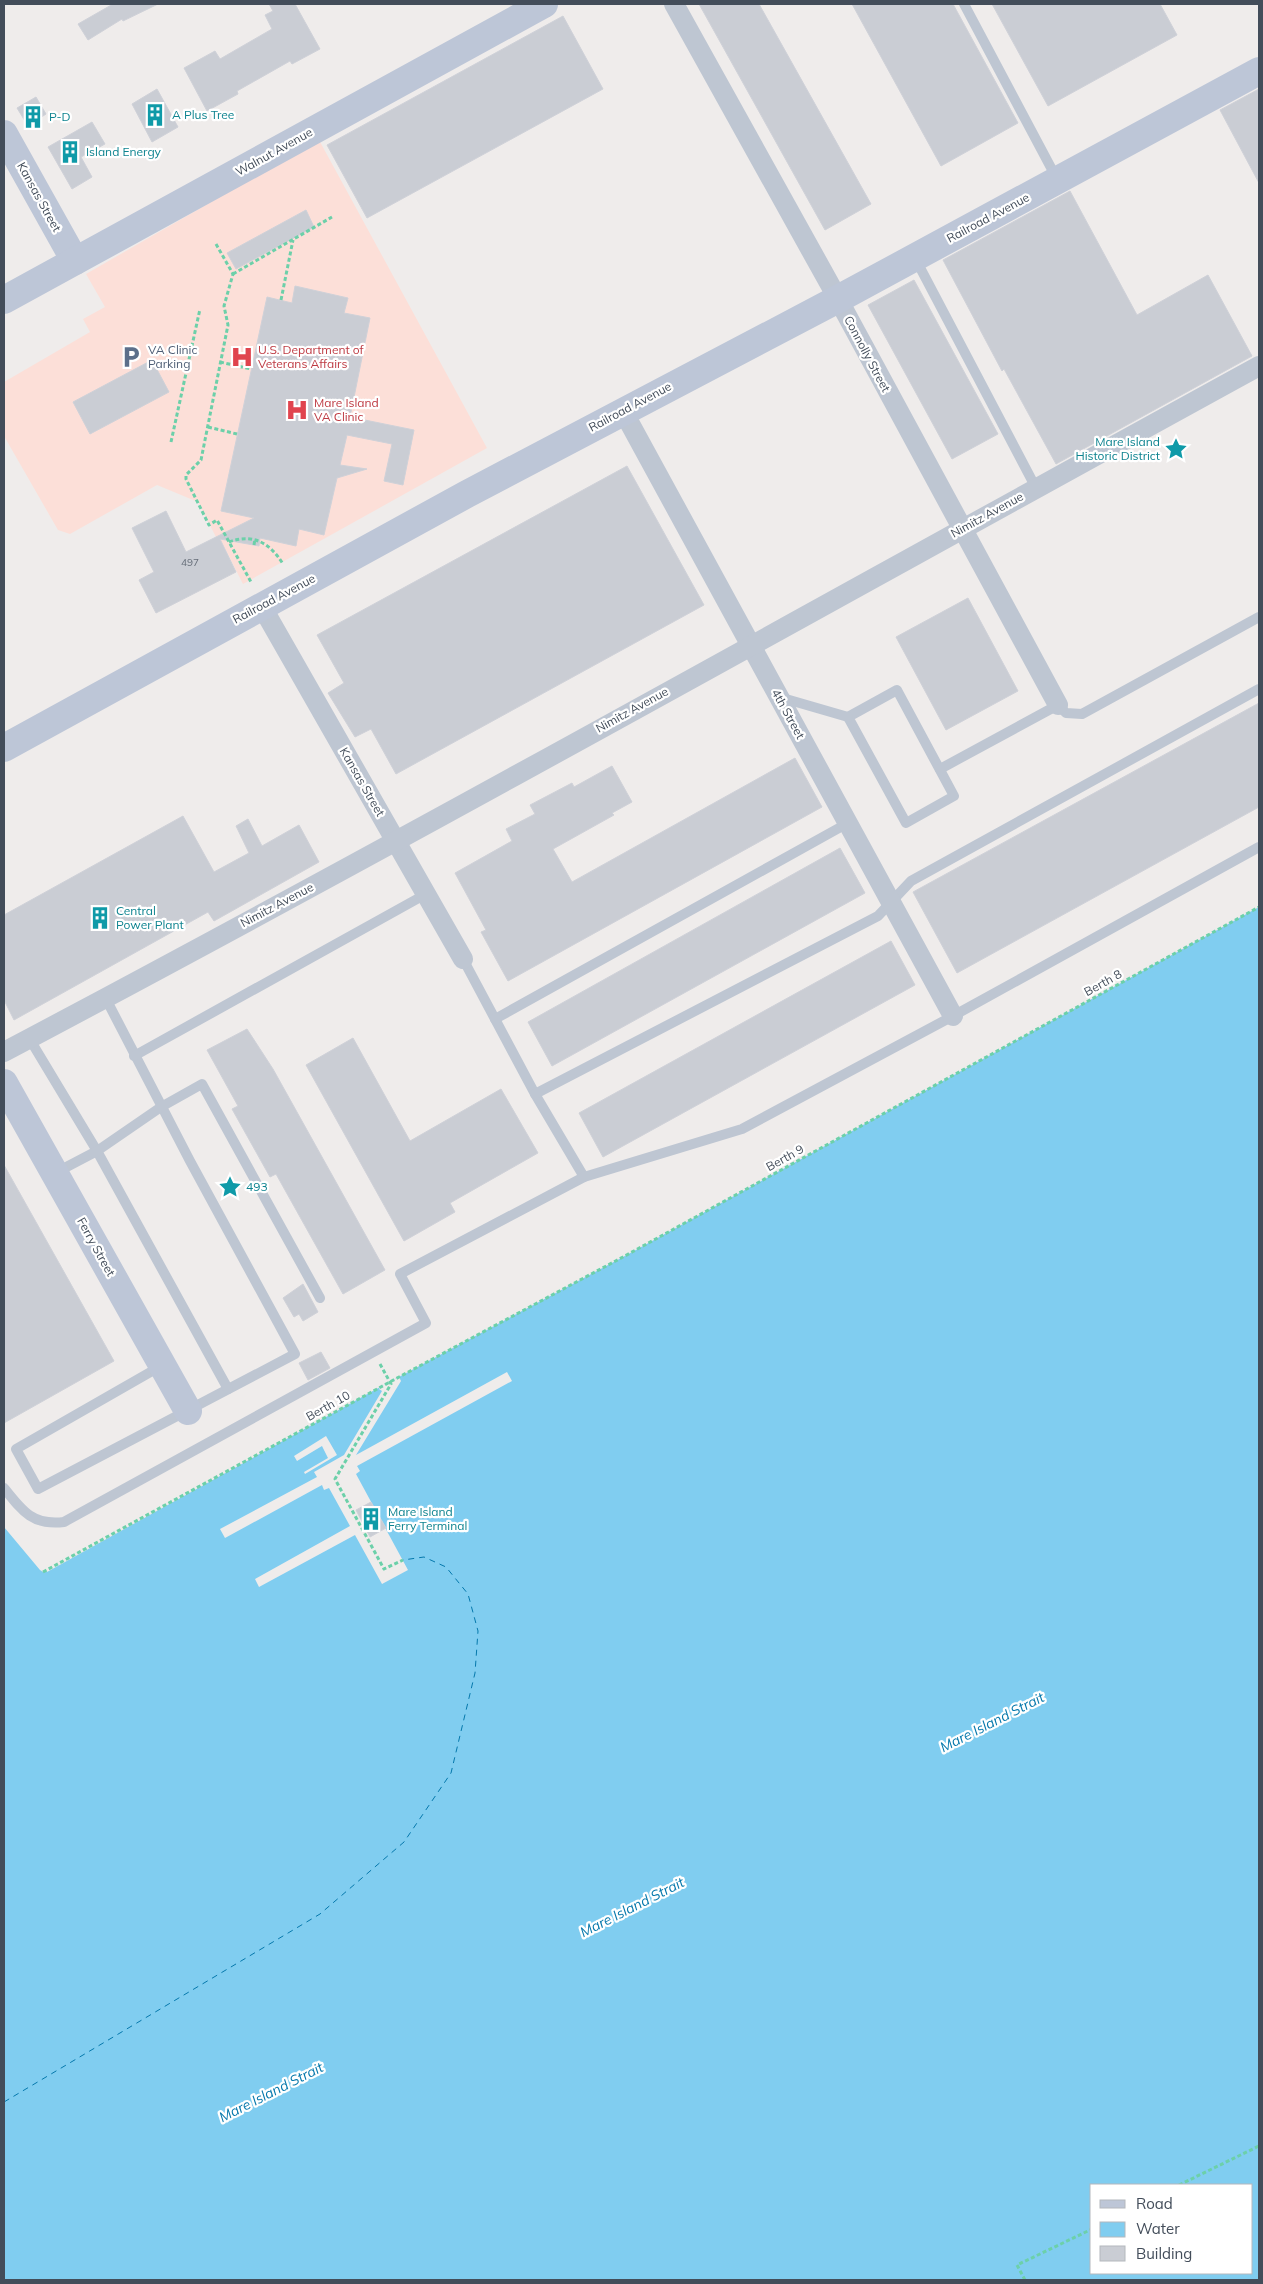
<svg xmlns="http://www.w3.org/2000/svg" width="1263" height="2284" viewBox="0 0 1263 2284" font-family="Mulish,sans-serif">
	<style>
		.medical { fill: #fcdfd8 }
		.water { fill: #80cdf0; fill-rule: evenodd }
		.pier { fill: #efeceb }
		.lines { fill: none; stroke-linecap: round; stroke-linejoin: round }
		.ferry { stroke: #0578ac; stroke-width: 1; stroke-dasharray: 6 5; stroke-linecap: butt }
		.building { fill: #cacdd4; stroke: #cfd1d8 }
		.path { stroke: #6cd0a9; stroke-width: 3; stroke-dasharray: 4 2.5; stroke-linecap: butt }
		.lane { stroke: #bec6d2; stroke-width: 10 }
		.street { stroke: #bec6d2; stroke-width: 20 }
		.secondary { stroke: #bdc6d7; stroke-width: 28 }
		.labels { text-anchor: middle; stroke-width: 4.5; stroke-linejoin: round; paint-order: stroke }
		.number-label { font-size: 10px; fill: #656d78 }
		.culture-label { font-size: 12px; fill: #0d838f; stroke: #fff; text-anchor: start }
		.street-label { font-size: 12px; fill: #434d5a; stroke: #fff }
		.service-label { font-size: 12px; fill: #4e5e75; stroke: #fff; text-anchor: start }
		.health-label { font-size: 12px; fill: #be3a42; stroke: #fff; text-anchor: start }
		.water-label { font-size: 14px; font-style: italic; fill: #0578ac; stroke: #fff }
	</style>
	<rect width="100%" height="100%" fill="#efeceb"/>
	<polygon class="medical" points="319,140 487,448 243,584 219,537 216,537 198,502 157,485 70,534 58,530 4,436 4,382 90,332 83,319 105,307 86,274"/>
	<path class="water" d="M1259,907V2280H4V1527L40,1570L43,1572H47L380,1387L623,1257ZM1092,2185H1252V2273H1092Z"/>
	<g class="pier">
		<polygon points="507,1372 512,1381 357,1466 360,1471 356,1474 408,1570 382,1584 355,1535 259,1587 255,1579 350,1526 329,1488 324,1490 322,1485 225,1538 220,1529 317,1477 314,1472 344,1455 382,1391 379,1389 380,1387 399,1377 401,1381 356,1455"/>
		<polygon points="326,1436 337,1455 305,1474 304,1472 328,1458 322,1446 297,1461 294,1456"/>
	</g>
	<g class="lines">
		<polyline class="ferry" points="4,2102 320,1914 404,1842 451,1773 475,1673 478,1631 468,1594 446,1567 424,1557 403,1560"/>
	</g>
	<g class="building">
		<polygon points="113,4 158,4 123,21 122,19 88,40 78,24"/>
		<polygon points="269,4 295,4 320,49 292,64 290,61 237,91 238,94 207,111 184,68 215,51 220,59 272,29 265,15 273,11"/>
		<polygon points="699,4 759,4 871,204 825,230"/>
		<polygon points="852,4 953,4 1018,123 941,166"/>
		<polygon points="992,4 1160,4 1177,35 1048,106"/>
		<polygon points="563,16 603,89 367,218 327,145"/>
		<polygon points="157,89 178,127 152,142 132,104"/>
		<polygon points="1259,89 1259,183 1220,110"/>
		<polygon points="36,97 46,114 28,126 17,108"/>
		<polygon points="92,122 105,144 81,157 92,177 72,189 48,147"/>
		<polygon points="1070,191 1137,315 1208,275 1252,356 1056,464 1004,369 1002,371 943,260"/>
		<polygon points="306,210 314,227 236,269 227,253"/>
		<polygon points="914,280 998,434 952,459 868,305"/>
		<polygon points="295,286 348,298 344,313 370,318 350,417 414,430 403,485 384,481 392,444 347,435 340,465 367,469 337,478 324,535 299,529 296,546 260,538 259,546 220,539 236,572 156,613 139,580 154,572 132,528 166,511 186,552 254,518 221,511 267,297 292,303"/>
		<polygon points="152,360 169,392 90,434 73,402"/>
		<polygon points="627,466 704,605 396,774 371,729 355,737 328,693 344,683 317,635"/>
		<polygon points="968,598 1018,691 946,730 896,637"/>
		<polygon points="1259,703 1259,807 957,973 913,892"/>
		<polygon points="795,758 822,807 508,981 481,932 486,930 455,873 512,841 506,829 535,814 530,805 572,783 574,787 612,766 632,802 612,813 614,815 553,849 572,882"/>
		<polygon points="183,816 214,872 249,853 236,826 248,819 262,846 299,825 319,862 214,921 208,912 14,1020 4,1000 4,915"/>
		<polygon points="840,848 865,893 552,1066 528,1022"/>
		<polygon points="891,941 915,985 603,1157 579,1113"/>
		<polygon points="247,1029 273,1069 385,1270 343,1294 276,1174 270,1177 232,1109 238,1106 207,1050"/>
		<polygon points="353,1038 410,1141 501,1089 538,1153 450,1203 455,1212 404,1241 306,1065"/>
		<polygon points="4,1165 114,1361 4,1423"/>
		<polygon points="303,1284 318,1312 303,1321 299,1314 294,1317 283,1298"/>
		<polygon points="321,1352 330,1368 308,1380 299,1363"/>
		<polygon points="371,1502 386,1528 370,1537 356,1510"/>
	</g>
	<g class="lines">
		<g class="path">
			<polyline points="216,244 233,274 224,306 228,325 201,460 186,475 186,479 209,525 217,520 251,582"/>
			<polyline points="233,274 332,217"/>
			<polyline points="281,300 293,240"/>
			<polyline points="220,362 251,369"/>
			<polyline points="208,427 237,434"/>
			<polyline points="171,442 200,309"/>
			<path d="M229,542C253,533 270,543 283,564"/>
			<polyline points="254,545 255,539"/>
			<polyline points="380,1364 391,1384 335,1479 384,1569 403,1560"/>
			<polyline points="43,1572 399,1377 623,1257 1259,907"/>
			<polyline points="1179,2185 1259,2146"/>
			<polyline points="1025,2280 1017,2265 1092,2229"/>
		</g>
		<g class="lane">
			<polyline points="964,4 1057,179"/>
			<polyline points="915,258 1036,488"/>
			<polygon points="897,690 954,796 906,823 848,717"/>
			<polyline points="779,697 848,717"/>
			<polyline points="940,769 1058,705 1066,713 1082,714 1259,617"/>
			<polyline points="463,959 535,1094 584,1177"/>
			<polyline points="105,997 190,1161 295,1354 38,1489 16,1449 161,1366"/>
			<polyline points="495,1019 848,823"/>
			<polyline points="29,1038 97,1151 228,1389"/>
			<polyline points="134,1056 426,894"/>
			<polyline points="535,1094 878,916 911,881 1259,689"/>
			<polyline points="55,1173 97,1151 161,1107 202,1084 320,1298"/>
			<path d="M4,1488C22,1511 33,1526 64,1522L426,1323L400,1274L584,1177L742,1129L953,1016L1259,847"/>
		</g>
		<g class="street">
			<polyline points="674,4 838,299 1058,705"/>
			<polyline points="623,411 953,1016"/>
			<polyline points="261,605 463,959"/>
			<path d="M4,1052C425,829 841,595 1259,366"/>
		</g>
		<g class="secondary">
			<polyline points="4,134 75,261"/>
			<polyline points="4,300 544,4"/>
			<polyline points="4,748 467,494 838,299 1259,71"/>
			<polyline points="4,1083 188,1411"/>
		</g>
	</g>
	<defs>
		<symbol id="building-bare" viewBox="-9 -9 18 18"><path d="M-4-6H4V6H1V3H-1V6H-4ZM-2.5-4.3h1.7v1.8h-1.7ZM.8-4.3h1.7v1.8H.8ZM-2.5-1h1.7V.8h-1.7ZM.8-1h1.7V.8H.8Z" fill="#0f9aa8" stroke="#fff" stroke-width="2.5" paint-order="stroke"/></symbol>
		<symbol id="parking-bare" viewBox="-9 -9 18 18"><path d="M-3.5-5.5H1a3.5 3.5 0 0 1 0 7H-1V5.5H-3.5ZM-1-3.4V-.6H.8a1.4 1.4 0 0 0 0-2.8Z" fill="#5c6f8a" stroke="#fff" stroke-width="2.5" paint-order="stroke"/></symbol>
		<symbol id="hospital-bare" viewBox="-9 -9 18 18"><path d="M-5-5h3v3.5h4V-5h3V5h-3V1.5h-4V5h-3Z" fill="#e0444e" stroke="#fff" stroke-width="2.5" paint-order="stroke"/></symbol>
		<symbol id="sight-bare" viewBox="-9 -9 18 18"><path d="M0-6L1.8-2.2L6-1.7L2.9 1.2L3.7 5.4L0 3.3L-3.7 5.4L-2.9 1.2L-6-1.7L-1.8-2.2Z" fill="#0f9aa8" stroke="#fff" stroke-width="2.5" paint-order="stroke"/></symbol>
	</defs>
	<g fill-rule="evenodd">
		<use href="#building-bare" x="139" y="99" width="32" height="32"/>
		<use href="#building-bare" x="17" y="101" width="32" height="32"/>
		<use href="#building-bare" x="54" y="136" width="32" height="32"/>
		<use href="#parking-bare" x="115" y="341" width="32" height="32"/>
		<use href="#hospital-bare" x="226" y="341" width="32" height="32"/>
		<use href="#hospital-bare" x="281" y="394" width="32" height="32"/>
		<use href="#sight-bare" x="1160" y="433" width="32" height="32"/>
		<use href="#building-bare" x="84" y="902" width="32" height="32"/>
		<use href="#sight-bare" x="214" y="1171" width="32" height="32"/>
		<use href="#building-bare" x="355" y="1503" width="32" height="32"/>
	</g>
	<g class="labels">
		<g class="number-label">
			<text x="190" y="566">497</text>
		</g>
		<g class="culture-label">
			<text x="172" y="119">A Plus Tree</text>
			<text x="49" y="121">P-D</text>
			<text x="86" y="156">Island Energy</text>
			<text x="1160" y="446" text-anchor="end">Mare Island<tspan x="1160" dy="14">Historic District</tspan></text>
			<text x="116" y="915">Central<tspan x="116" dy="14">Power Plant</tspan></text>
			<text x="246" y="1191">493</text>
			<text x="388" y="1516">Mare Island<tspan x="388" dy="14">Ferry Terminal</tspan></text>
		</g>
		<g class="street-label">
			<text transform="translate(274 152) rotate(-29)" y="4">Walnut Avenue</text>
			<text transform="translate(39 197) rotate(61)" y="4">Kansas Street</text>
			<text transform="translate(988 218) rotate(-28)" y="4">Railroad Avenue</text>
			<text transform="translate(867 354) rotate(62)" y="4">Connolly Street</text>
			<text transform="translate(630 407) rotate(-28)" y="4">Railroad Avenue</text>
			<text transform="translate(987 515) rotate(-29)" y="4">Nimitz Avenue</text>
			<text transform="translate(274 599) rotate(-28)" y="4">Railroad Avenue</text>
			<text transform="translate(632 710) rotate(-29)" y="4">Nimitz Avenue</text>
			<text transform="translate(788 714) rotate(61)" y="4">4th Street</text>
			<text transform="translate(362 782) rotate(60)" y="4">Kansas Street</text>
			<text transform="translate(277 905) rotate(-28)" y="4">Nimitz Avenue</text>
			<text transform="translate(1103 983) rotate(-29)" y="4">Berth 8</text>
			<text transform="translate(785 1158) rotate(-29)" y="4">Berth 9</text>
			<text transform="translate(96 1247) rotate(61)" y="4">Ferry Street</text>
			<text transform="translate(328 1406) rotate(-29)" y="4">Berth 10</text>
		</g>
		<g class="service-label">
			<text x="148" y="354">VA Clinic<tspan x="148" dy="14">Parking</tspan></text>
		</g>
		<g class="health-label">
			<text x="258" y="354">U.S. Department of<tspan x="258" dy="14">Veterans Affairs</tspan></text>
			<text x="314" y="407">Mare Island<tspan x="314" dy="14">VA Clinic</tspan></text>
		</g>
		<g class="water-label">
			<text transform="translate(992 1722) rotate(-27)" y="5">Mare Island Strait</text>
			<text transform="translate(632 1907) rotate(-27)" y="5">Mare Island Strait</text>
			<text transform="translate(271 2092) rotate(-27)" y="5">Mare Island Strait</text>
		</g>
	</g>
	<rect width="1263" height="2284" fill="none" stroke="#434d5a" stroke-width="10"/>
	<rect x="1090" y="2184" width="162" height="90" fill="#ffffff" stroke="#b4b8bd"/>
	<rect x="1100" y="2200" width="25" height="8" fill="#bdc6d7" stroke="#b4b8bd"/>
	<text x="1136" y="2209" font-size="15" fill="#434d5a">Road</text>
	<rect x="1100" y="2222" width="25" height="15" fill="#80cdf0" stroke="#b4b8bd"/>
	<text x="1136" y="2234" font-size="15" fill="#434d5a">Water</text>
	<rect x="1100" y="2246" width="25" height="15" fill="#cacdd4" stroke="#b4b8bd"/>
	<text x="1136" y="2259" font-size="15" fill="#434d5a">Building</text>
</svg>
